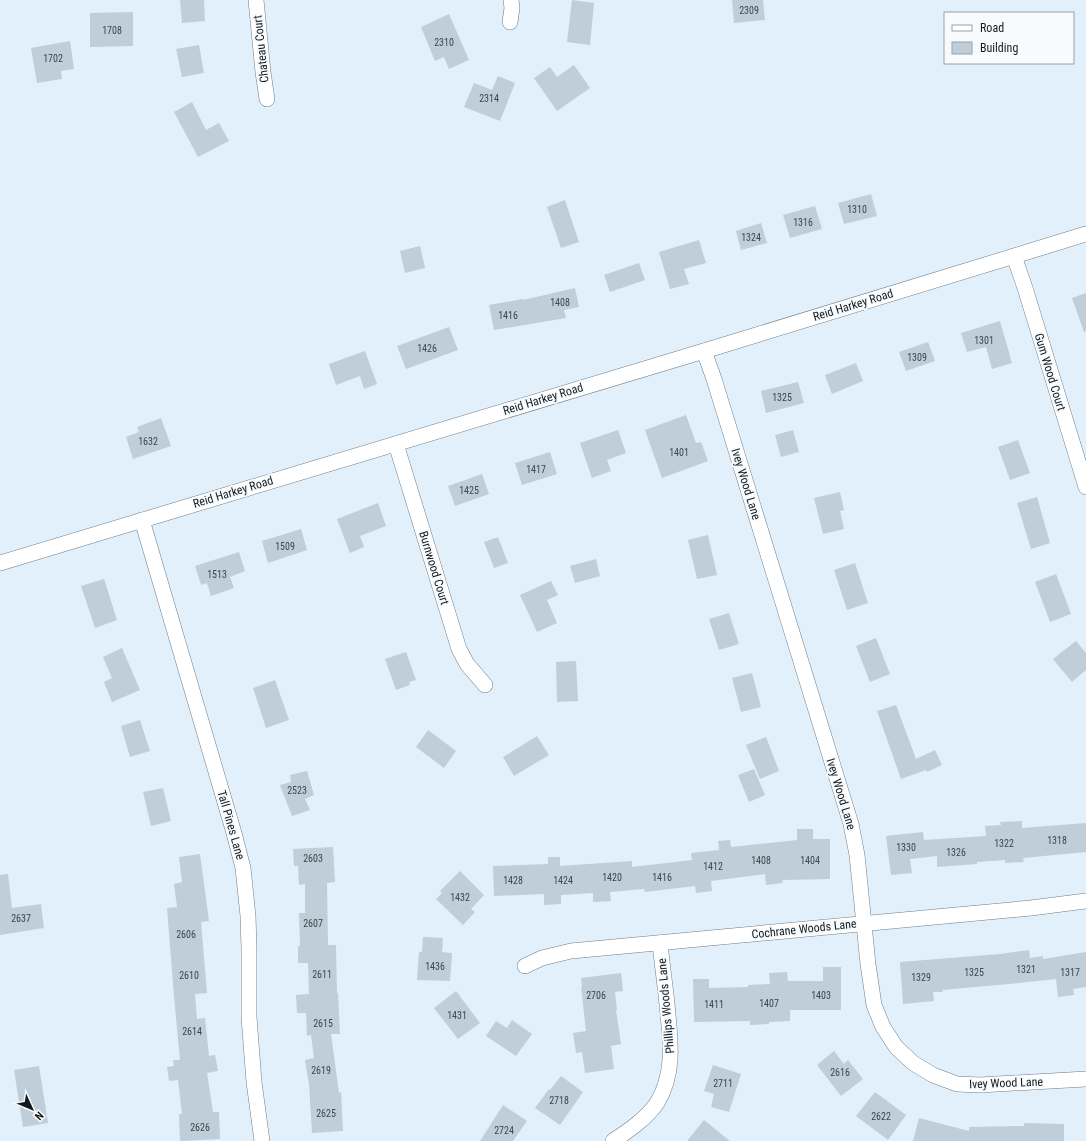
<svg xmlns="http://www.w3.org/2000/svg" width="1086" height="1141" viewBox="0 0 1086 1141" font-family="'Roboto Condensed',sans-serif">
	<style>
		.building { fill: #bfced9 }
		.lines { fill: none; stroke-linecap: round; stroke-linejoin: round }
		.minor-casing { stroke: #707d87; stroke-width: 16 }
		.minor { stroke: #fff; stroke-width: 15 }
		.labels { text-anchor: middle; stroke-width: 4; stroke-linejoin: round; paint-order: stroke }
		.number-label { font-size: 10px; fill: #3e464b }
		.street-label { font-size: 12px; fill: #13191c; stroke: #f8fbfe }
	</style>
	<rect width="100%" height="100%" fill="#e1f0fb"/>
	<g class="building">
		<polygon points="180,0 204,0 205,21 182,23"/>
		<polygon points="572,0 594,3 590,45 567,42"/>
		<polygon points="732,0 763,0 765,20 734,23"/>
		<polygon points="133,12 133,46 90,47 90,13"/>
		<polygon points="449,14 469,60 449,69 444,57 435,61 421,27"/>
		<polygon points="70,41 74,69 61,71 62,79 37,83 31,48"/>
		<polygon points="199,45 204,73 182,77 176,49"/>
		<polygon points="574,65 590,88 557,111 534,78 550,67 557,77"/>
		<polygon points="498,76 515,83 500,121 464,107 474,83 492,90"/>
		<polygon points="192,102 206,130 219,123 229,141 198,157 174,112"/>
		<polygon points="871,194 877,216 844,224 838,203"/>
		<polygon points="565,200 579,242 561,248 547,207"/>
		<polygon points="815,206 822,229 790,238 783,215"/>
		<polygon points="761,223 767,243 741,250 736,231"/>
		<polygon points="699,240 706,263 684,269 689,284 670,289 659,252"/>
		<polygon points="420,246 425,268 405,273 400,251"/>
		<polygon points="639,263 645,280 610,292 604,275"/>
		<polygon points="575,288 579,307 564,310 566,318 494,330 489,305 523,299 523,300"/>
		<polygon points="1086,293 1086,331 1084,332 1072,298"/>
		<polygon points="1000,321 1012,363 992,369 986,347 967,352 961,333"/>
		<polygon points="449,327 458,350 406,369 397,346"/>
		<polygon points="928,342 935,361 906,371 899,352"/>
		<polygon points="365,351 377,384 364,389 360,376 336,385 329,364"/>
		<polygon points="856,363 863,381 832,394 825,375"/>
		<polygon points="798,382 804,403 766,413 761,391"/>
		<polygon points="686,415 696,443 701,442 708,461 662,478 645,430"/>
		<polygon points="161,418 171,446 133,459 126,437 139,432 137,427"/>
		<polygon points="618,430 626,453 607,460 611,471 592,478 580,443"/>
		<polygon points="793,430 799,452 781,457 775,435"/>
		<polygon points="1018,440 1030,473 1010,480 998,447"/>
		<polygon points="550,452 557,474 522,485 515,463"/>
		<polygon points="482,474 489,494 455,506 448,486"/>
		<polygon points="840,492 844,510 840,511 844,529 823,534 814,498"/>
		<polygon points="1037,497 1050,543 1031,549 1017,503"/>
		<polygon points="378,503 386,526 360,536 364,547 350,553 337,519"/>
		<polygon points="301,529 307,550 268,563 262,541"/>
		<polygon points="708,535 717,575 697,579 688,540"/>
		<polygon points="498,537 508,563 494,568 484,542"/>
		<polygon points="239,552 245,571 230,577 234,588 211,596 207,583 201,585 195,566"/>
		<polygon points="596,559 600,576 575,583 570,566"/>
		<polygon points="855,563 868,603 847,610 834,570"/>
		<polygon points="1056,574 1071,614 1050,622 1035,582"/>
		<polygon points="104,579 117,620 95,628 81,586"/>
		<polygon points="551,581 558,595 547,600 557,623 537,632 520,595"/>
		<polygon points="729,613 739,644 719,650 709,619"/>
		<polygon points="876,638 890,674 870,682 856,646"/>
		<polygon points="1076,641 1086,653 1086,670 1072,682 1053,659"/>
		<polygon points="122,648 140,690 112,702 104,682 112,678 103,657"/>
		<polygon points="406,652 416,680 409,682 410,685 396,690 385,659"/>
		<polygon points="576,661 578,701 557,702 556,662"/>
		<polygon points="752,673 761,707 741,712 732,678"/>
		<polygon points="275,680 289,720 266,728 253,688"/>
		<polygon points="896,705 916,759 935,750 942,765 927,772 926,770 901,779 877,711"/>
		<polygon points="140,720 150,751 130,757 121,726"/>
		<polygon points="428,730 456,751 444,768 416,747"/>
		<polygon points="537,736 549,755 514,776 503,757"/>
		<polygon points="766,737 779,771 760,779 746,745"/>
		<polygon points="754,769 765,795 749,802 738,775"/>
		<polygon points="307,771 314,795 305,799 310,810 292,816 280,785 291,782 290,775"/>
		<polygon points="163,788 171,821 151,826 143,792"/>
		<polygon points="1022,821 1022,828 1086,823 1086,852 1023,858 1024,862 1005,863 1005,860 977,862 977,864 937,867 937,856 910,859 912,873 891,875 886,836 923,832 924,840 986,836 985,826 1001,825 1000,822"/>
		<polygon points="797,829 813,829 813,839 830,839 830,879 782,880 783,883 766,885 765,874 711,881 712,891 696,893 695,886 645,892 644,889 610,892 611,901 593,902 593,893 561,895 561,904 544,905 544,894 494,896 493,866 548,864 548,857 560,857 560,866 632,861 632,867 692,860 691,853 719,850 718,841 730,840 731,847 797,840"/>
		<polygon points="333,847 335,882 327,883 328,945 336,945 337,993 338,993 340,1034 331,1034 339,1093 341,1092 343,1131 312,1133 309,1084 305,1060 314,1058 311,1035 307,1036 306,1013 297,1013 296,995 309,994 308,963 298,963 298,946 300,946 299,913 305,913 305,884 299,885 298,866 294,866 293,849"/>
		<polygon points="200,854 209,921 201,922 207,993 195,994 197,1019 205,1018 209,1056 215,1055 218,1071 207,1073 213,1112 219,1112 220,1139 180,1141 179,1114 182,1114 178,1080 169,1081 167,1067 174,1066 173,1060 180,1060 174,996 167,908 177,907 174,884 182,882 179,857"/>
		<polygon points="460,871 484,895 471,909 475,912 463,925 436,899 442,893 440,891"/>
		<polygon points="8,874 12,908 41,904 44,928 0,935 0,875"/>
		<polygon points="423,937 443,938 442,952 452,953 450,981 417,980 419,952 422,952"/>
		<polygon points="1029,950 1030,958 1043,956 1043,959 1086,952 1086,987 1073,989 1074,995 1058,997 1056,979 1009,984 942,990 943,992 933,992 934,1001 903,1004 900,962 1000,954"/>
		<polygon points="823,967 841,967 841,1010 790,1010 790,1021 769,1022 769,1024 750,1025 750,1021 694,1022 693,979 709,979 709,988 748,987 748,985 770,984 769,973 787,972 788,981 823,981"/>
		<polygon points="621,973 623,991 615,992 617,1010 616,1010 621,1044 611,1046 614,1069 585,1073 582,1052 576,1053 573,1033 586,1031 581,987 582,987 581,978"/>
		<polygon points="456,991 480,1023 458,1039 434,1008"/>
		<polygon points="512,1020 532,1034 516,1056 486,1036 496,1021 507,1028"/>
		<polygon points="834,1051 844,1064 848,1060 863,1079 841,1096 817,1065"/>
		<polygon points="713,1065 741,1074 729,1112 711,1107 714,1094 704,1091"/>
		<polygon points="39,1066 48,1123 23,1127 14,1070"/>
		<polygon points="561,1076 583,1092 560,1125 535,1108 549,1089 550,1090"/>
		<polygon points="875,1092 906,1115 888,1140 856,1116"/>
		<polygon points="503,1105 527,1121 513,1141 480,1141"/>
		<polygon points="919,1118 969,1131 969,1127 1024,1126 1024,1123 1064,1124 1064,1141 913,1141"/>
		<polygon points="704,1120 730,1141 687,1141"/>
	</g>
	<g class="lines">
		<defs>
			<g id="minor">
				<polyline points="256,0 263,72 267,99"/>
				<polyline points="510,22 512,8 511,0"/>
				<polyline points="1014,256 1025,288 1086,487"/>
				<polyline points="704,351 714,379 851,824 857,855 868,964 874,1005 883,1027 896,1047 913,1063 933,1075 957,1084 980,1085 1086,1079"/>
				<polyline points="396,444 459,649 467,664 485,685"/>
				<polyline points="142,520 234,833 243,868 248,916 249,948 249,1017 254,1082 262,1141"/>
				<polyline points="0,563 704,351 1086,234"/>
				<polyline points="525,966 542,958 571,951 1031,908 1086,901"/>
				<path d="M613,1141C628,1131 646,1119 657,1103C676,1072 670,1038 667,1004C665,984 662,964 660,943"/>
			</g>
		</defs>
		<use href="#minor" class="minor-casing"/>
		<use href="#minor" class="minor"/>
	</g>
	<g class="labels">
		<g class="number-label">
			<text x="749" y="14">2309</text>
			<text x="112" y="34">1708</text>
			<text x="444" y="46">2310</text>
			<text x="53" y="62">1702</text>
			<text x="489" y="102">2314</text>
			<text x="857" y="213">1310</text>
			<text x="803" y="226">1316</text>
			<text x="751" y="241">1324</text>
			<text x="560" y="306">1408</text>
			<text x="508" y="319">1416</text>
			<text x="984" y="344">1301</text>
			<text x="427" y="352">1426</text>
			<text x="917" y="361">1309</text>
			<text x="782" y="401">1325</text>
			<text x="148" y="445">1632</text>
			<text x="679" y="456">1401</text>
			<text x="536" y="473">1417</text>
			<text x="469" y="494">1425</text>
			<text x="285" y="550">1509</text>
			<text x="217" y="578">1513</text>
			<text x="297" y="794">2523</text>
			<text x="1057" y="844">1318</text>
			<text x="1004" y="847">1322</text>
			<text x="906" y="851">1330</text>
			<text x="956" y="856">1326</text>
			<text x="313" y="862">2603</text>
			<text x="761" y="864">1408</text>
			<text x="810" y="864">1404</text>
			<text x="713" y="870">1412</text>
			<text x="612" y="881">1420</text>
			<text x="662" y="881">1416</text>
			<text x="513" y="884">1428</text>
			<text x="563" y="884">1424</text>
			<text x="460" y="901">1432</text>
			<text x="21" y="922">2637</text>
			<text x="313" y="927">2607</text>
			<text x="186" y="938">2606</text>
			<text x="435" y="970">1436</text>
			<text x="1026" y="973">1321</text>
			<text x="974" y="976">1325</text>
			<text x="1070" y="976">1317</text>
			<text x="322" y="978">2611</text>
			<text x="189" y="979">2610</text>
			<text x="921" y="981">1329</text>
			<text x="596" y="999">2706</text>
			<text x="821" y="999">1403</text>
			<text x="769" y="1007">1407</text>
			<text x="714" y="1008">1411</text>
			<text x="457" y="1019">1431</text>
			<text x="323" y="1027">2615</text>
			<text x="192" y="1035">2614</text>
			<text x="321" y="1074">2619</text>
			<text x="840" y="1076">2616</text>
			<text x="723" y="1087">2711</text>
			<text x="559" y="1104">2718</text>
			<text x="326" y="1117">2625</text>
			<text x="881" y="1120">2622</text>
			<text x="200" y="1131">2626</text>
			<text x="504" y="1134">2724</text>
		</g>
		<g class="street-label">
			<text transform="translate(261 49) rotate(-96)" y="4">Chateau Court</text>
			<text transform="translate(853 305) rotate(-17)" y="4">Reid Harkey Road</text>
			<text transform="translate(1050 372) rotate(73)" y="4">Gum Wood Court</text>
			<text transform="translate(543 399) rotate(-17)" y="4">Reid Harkey Road</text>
			<text transform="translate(746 484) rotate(73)" y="4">Ivey Wood Lane</text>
			<text transform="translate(233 492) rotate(-17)" y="4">Reid Harkey Road</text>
			<text transform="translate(434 568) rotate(73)" y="4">Burnwood Court</text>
			<text transform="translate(841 794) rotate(73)" y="4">Ivey Wood Lane</text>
			<text transform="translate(231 825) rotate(74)" y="4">Tall Pines Lane</text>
			<text transform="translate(804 929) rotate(-6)" y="4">Cochrane Woods Lane</text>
			<text transform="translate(666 1006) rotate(-95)" y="4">Phillips Woods Lane</text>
			<text transform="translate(1006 1083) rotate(-2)" y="4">Ivey Wood Lane</text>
		</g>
	</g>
	<rect x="944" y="12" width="130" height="52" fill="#f8fbfe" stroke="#9ca1a4"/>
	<rect x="952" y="25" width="20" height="6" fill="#ffffff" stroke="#9ca1a4"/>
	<text x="980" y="32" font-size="12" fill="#13191c">Road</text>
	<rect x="952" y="42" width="20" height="12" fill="#bfced9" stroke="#9ca1a4"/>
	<text x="980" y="52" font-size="12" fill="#13191c">Building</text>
	<g transform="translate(32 1109) rotate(134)" stroke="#f8fbfe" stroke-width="3" paint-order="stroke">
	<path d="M0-3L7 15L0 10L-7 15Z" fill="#13191c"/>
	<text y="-6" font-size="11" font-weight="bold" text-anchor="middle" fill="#13191c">N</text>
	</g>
</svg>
